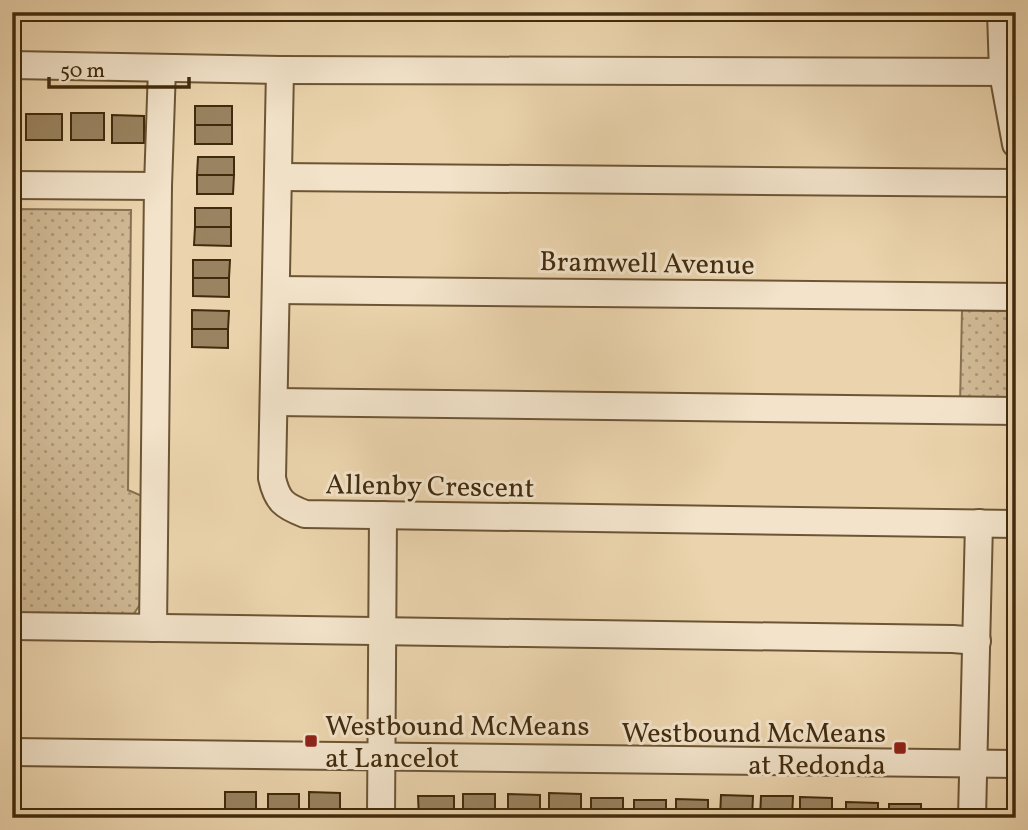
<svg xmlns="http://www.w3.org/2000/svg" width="1028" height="830" viewBox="0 0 1028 830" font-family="Vollkorn,serif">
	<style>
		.grass { fill: url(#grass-dots); stroke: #887150; stroke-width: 2 }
		.building { fill: #998360; stroke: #412b0d; stroke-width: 2 }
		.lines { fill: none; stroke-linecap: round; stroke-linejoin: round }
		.minor-casing { stroke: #6c5535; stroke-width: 30 }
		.minor { stroke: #f2e3ca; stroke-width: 26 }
		.poi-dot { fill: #8f2418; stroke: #f2e3ca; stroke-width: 2.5 }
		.labels { text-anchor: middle; stroke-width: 6; stroke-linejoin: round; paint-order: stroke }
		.street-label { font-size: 28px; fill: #412b0d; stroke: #f2e3ca }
		.poi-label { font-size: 28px; fill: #412b0d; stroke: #f2e3ca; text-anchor: start }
	</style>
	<defs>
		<pattern id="grass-dots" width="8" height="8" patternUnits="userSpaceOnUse" patternTransform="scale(1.75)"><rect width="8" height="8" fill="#ceb792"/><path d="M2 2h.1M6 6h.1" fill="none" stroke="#a99576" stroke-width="1.8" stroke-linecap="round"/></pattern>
	</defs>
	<rect width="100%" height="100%" fill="#ebd4ad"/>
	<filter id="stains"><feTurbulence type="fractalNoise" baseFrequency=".00286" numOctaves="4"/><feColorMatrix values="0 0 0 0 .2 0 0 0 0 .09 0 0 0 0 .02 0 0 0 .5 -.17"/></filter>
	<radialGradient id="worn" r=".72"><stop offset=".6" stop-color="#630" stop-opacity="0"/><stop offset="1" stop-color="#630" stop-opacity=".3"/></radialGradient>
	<g class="grass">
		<polygon points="12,209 131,210 128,490 142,496 141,603 131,618 12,619"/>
		<polygon points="962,310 1016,311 1016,406 960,405"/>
	</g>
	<g class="building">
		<rect x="195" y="106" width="37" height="19"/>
		<rect x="12" y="112" width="6" height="27"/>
		<rect x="71" y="113" width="33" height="27"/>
		<rect x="26" y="114" width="36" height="26"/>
		<polygon points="112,115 144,116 144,143 112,143"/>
		<rect x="195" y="125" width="37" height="19"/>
		<polygon points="198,157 234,157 234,175 197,175"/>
		<polygon points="197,175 234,175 233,194 197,194"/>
		<rect x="195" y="208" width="36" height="19"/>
		<polygon points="195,227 231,227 231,246 194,245"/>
		<polygon points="193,260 230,260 229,278 193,278"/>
		<polygon points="193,278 229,278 229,297 193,296"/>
		<polygon points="192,310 229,311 228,329 192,329"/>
		<polygon points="192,329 228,329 228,348 192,347"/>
		<rect x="225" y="792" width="31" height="24"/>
		<polygon points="309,792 340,793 340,817 309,817"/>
		<polygon points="549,793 581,794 581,817 549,816"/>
		<rect x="268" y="794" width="31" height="24"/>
		<rect x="463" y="794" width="32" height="23"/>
		<polygon points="508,794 540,795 540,818 508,818"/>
		<polygon points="721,795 753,796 752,818 720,818"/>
		<polygon points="418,796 454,796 454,818 419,818"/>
		<polygon points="761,796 793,796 792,818 760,818"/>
		<polygon points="800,797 832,798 832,818 800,818"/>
		<rect x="591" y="798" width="32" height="20"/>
		<polygon points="676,799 708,800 708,818 676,818"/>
		<rect x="634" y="800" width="32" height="18"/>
		<polygon points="846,802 878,803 878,818 846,818"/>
		<rect x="889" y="804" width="32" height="14"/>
	</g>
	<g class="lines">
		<defs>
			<g id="minor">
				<polyline points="1001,12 1003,73 1016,144"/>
				<polyline points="12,65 280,70 1016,72"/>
				<path d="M280,70L272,478C277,501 284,506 305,514L1016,524"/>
				<polyline points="279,177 1016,183"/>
				<polyline points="12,185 158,186"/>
				<polyline points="277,290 1016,297"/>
				<polyline points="275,402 1016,411"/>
				<polyline points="12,626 953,639 977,641"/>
				<polyline points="153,628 158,186 162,68"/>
				<polyline points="12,752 1016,764"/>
				<polyline points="381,818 383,515"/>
				<polyline points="972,818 979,523"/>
			</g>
		</defs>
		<use href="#minor" class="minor-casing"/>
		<use href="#minor" class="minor"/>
	</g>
	<g class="poi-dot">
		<rect x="304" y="734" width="14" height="14" rx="3.5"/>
		<rect x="893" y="741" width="14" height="14" rx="3.5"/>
	</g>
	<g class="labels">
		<g class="street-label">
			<text transform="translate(647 262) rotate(1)" y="10">Bramwell Avenue</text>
			<text transform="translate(430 485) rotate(1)" y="10">Allenby Crescent</text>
		</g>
		<g class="poi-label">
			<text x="325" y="735">Westbound McMeans<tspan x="325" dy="32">at Lancelot</tspan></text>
			<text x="886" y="742" text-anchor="end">Westbound McMeans<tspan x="886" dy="32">at Redonda</tspan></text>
		</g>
	</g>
	<rect width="1028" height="830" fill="none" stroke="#ebd4ad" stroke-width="42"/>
	<rect x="14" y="14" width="1000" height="802" fill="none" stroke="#412b0d" stroke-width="3.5"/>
	<rect x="21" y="21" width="986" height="788" fill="none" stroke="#412b0d" stroke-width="2"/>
	<path d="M49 77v10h140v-10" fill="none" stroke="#412b0d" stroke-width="3.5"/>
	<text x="60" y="77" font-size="21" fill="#412b0d" stroke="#f2e3ca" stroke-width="5" paint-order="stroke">50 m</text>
	<rect width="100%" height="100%" filter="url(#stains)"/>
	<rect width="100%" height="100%" fill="url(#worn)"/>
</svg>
